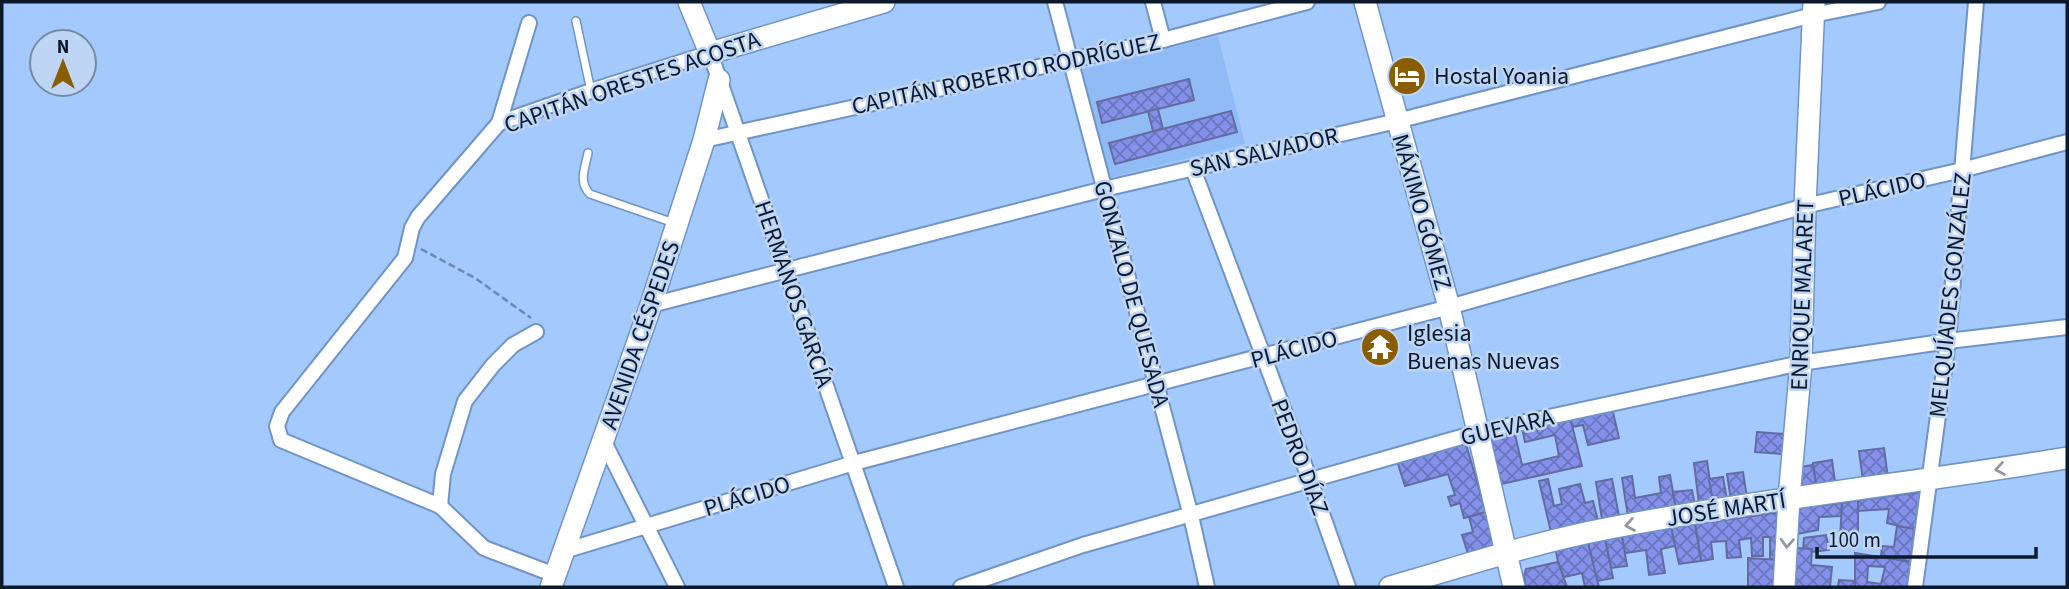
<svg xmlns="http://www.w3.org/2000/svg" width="2069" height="589" viewBox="0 0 2069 589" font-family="'Source Sans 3',sans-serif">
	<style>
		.built { fill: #91bbf4 }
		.building { fill: url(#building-cross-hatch); stroke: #636ca2; stroke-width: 2; fill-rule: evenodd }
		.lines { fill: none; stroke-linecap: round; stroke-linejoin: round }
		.lane-casing { stroke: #6f94c5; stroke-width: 10 }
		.street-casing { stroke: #6f94c5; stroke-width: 18 }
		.secondary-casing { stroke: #6f94c5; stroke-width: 24 }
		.path { stroke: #6c89b1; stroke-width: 2.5; stroke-dasharray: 7 3.5; stroke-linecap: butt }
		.lane { stroke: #fff; stroke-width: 7 }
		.street { stroke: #fff; stroke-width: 14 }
		.secondary { stroke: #fff; stroke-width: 21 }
		.oneway { stroke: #9198a0 }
		.labels { text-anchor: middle; stroke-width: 5; stroke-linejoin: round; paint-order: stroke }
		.street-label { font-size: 24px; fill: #0b192b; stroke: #bed5f5 }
		.poi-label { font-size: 24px; fill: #0b192b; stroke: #bed5f5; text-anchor: start }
	</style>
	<defs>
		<pattern id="building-cross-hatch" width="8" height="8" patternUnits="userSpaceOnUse" patternTransform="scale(1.75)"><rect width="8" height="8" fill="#8490e9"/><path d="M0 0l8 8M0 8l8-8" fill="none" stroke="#6a75bd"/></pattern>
	</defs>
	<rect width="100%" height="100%" fill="#a3c9fd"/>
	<polygon class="built" points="1218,36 1245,144 1109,178 1081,70"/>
	<g class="building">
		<polygon points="1189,79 1194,100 1102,123 1097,102"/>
		<polygon points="1158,109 1163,129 1153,131 1148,111"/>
		<polygon points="1231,111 1237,132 1115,164 1109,143"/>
		<polygon points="1612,408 1619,438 1588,445 1583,425 1572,427 1570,417"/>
		<polygon points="1570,417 1582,466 1501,484 1490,436 1514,430 1522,465 1559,456 1555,435 1525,442 1522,428"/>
		<polygon points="1757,432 1785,434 1783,454 1755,452"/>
		<polygon points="1465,441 1486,512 1464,518 1460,503 1451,506 1448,497 1455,495 1448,474 1405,486 1397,461"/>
		<polygon points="1884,448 1888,478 1863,481 1859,451"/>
		<polygon points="1832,460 1835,482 1816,485 1813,463"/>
		<polygon points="1707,461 1713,502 1699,504 1694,463"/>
		<polygon points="1813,465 1816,485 1802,487 1800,467"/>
		<polygon points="1743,472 1747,498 1731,501 1727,474"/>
		<polygon points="1670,475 1676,509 1628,517 1622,478 1632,476 1635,498 1661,493 1659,477"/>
		<polygon points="1723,477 1727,500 1713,502 1709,479"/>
		<polygon points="1548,479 1554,506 1562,504 1559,489 1580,484 1585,503 1593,501 1598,521 1551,532 1539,481"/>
		<polygon points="1612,479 1619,516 1602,519 1596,482"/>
		<polygon points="1692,490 1695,506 1676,509 1673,492"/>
		<polygon points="1921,492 1916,530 1887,523 1889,509 1858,511 1858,500"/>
		<polygon points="1858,500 1858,539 1840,539 1842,503"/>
		<polygon points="1842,503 1841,516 1819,517 1818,530 1797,534 1798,508"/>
		<polygon points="1486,512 1497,548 1469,557 1462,535 1473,532 1469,517"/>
		<polygon points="1782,512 1780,560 1770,559 1770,537 1763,537 1763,556 1752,556 1751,538 1739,540 1741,557 1727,558 1726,541 1711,542 1713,559 1701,561 1695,524"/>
		<polygon points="1695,524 1701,561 1679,564 1671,527"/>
		<polygon points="1897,526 1914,529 1911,562 1881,556 1882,546 1894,547"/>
		<polygon points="1671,527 1675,546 1661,549 1665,573 1649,575 1646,550 1625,553 1622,536"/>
		<polygon points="1826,535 1829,550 1812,552 1812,549 1803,549 1804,538"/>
		<polygon points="1622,536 1627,566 1611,568 1605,539"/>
		<polygon points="1605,539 1613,578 1597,581 1588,543"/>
		<polygon points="1588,543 1599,587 1585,587 1582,573 1564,577 1558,562 1556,551"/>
		<polygon points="1796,548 1812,549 1811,565 1832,567 1830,587 1793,587"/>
		<path d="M1855,553L1911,562L1907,587H1855ZM1868,566L1885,567L1881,584L1867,582Z"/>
		<polygon points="1748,558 1780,560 1779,587 1748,587"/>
		<polygon points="1558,562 1567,587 1526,587 1524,576 1526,569"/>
		<polygon points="1839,580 1855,581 1855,587 1838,587"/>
	</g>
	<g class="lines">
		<defs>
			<g id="lane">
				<polyline points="576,21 591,91"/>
				<path d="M588,153C585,168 578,182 590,194L674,223"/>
			</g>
			<g id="street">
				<polyline points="1055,2 1191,516 1207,587"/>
				<polyline points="1153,2 1163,40"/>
				<polyline points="499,123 529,23"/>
				<polyline points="704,140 1163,40 1307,2"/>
				<polyline points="1193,169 1310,480 1348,587"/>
				<polyline points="651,305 1104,189 1397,121 1813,15 1878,2"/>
				<polyline points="604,442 677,587"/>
				<polyline points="440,506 443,474 465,401 493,365 513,345 536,332"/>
				<polyline points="564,551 854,463 1449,307 1805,206 1962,170 2067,142"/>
				<polyline points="555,575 484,548 440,506 281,440 277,426 282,412 405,258 412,228 418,217 499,123 591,91 710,53 896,587"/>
				<polyline points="961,587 1083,545 1479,432 1801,363 1948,341 2067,327"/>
				<polyline points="1915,587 1948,341 1976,2"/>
			</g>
			<g id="secondary">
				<polyline points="689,2 710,53 884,2"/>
				<polyline points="1365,2 1449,307 1514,587"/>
				<polyline points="551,587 651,305 704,140 719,80"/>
				<path d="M1390,587C1463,566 1536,542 1610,528C1762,499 1915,483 2067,458"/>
				<polyline points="1784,587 1789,498 1801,363 1805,206 1814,2"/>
			</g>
		</defs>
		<use href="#lane" class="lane-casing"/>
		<use href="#street" class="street-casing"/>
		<use href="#secondary" class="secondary-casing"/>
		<polyline class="path" points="421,249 475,278 531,318"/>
		<use href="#lane" class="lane"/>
		<use href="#street" class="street"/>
		<use href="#secondary" class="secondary"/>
	</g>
	<defs><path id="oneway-chevron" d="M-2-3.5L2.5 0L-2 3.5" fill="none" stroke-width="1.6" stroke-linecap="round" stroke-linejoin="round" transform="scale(1.75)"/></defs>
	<g class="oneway">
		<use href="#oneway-chevron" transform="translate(2000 469) rotate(171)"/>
		<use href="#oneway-chevron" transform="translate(1630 525) rotate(170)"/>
		<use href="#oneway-chevron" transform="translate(1787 543) rotate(93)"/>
	</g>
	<defs>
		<symbol id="hotel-disc" viewBox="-11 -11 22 22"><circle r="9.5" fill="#8a5d00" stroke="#bed5f5"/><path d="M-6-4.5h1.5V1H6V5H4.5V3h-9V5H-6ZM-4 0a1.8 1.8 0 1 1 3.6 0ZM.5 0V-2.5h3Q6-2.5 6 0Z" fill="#fff"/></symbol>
		<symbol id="temple-disc" viewBox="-11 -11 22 22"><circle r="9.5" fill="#8a5d00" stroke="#bed5f5"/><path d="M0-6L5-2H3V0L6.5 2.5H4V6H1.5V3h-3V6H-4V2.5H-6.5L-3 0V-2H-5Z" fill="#fff"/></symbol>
	</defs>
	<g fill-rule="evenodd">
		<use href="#hotel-disc" x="1385" y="54" width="44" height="44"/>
		<use href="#temple-disc" x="1358" y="325" width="44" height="44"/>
	</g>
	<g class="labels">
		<g class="street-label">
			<text transform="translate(1006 74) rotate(-12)" y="8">CAPITÁN ROBERTO RODRÍGUEZ</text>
			<text transform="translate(632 82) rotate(-19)" y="8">CAPITÁN ORESTES ACOSTA</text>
			<text transform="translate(1264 152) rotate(-13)" y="8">SAN SALVADOR</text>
			<text transform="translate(1882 189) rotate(-13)" y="8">PLÁCIDO</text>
			<text transform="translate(1422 212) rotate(74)" y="8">MÁXIMO GÓMEZ</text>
			<text transform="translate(794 294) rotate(71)" y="8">HERMANOS GARCÍA</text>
			<text transform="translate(1132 294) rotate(75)" y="8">GONZALO DE QUESADA</text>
			<text transform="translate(1802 295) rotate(-88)" y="8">ENRIQUE MALARET</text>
			<text transform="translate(1950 295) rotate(-84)" y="8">MELQUÍADES GONZÁLEZ</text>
			<text transform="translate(640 335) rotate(-71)" y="8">AVENIDA CÉSPEDES</text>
			<text transform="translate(1294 349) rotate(-15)" y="8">PLÁCIDO</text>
			<text transform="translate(1507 427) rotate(-13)" y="8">GUEVARA</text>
			<text transform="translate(1300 457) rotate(69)" y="8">PEDRO DÍAZ</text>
			<text transform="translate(747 496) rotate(-17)" y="8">PLÁCIDO</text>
			<text transform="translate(1726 509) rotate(-9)" y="8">JOSÉ MARTÍ</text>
		</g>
		<g class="poi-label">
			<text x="1434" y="84">Hostal Yoania</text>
			<text x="1407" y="341">Iglesia<tspan x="1407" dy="28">Buenas Nuevas</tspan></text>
		</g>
	</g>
	<rect width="2069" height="589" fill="none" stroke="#0b192b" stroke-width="7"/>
	<g transform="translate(63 63)"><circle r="33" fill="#bed5f5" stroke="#768aa4" stroke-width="2"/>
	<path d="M0-5L12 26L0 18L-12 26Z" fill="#8a5d00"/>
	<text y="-10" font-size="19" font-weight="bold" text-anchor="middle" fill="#0b192b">N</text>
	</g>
	<path d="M1817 547v10h219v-10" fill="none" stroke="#0b192b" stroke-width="3.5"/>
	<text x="1828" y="547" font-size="21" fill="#0b192b" stroke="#bed5f5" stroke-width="5" paint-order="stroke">100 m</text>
</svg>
